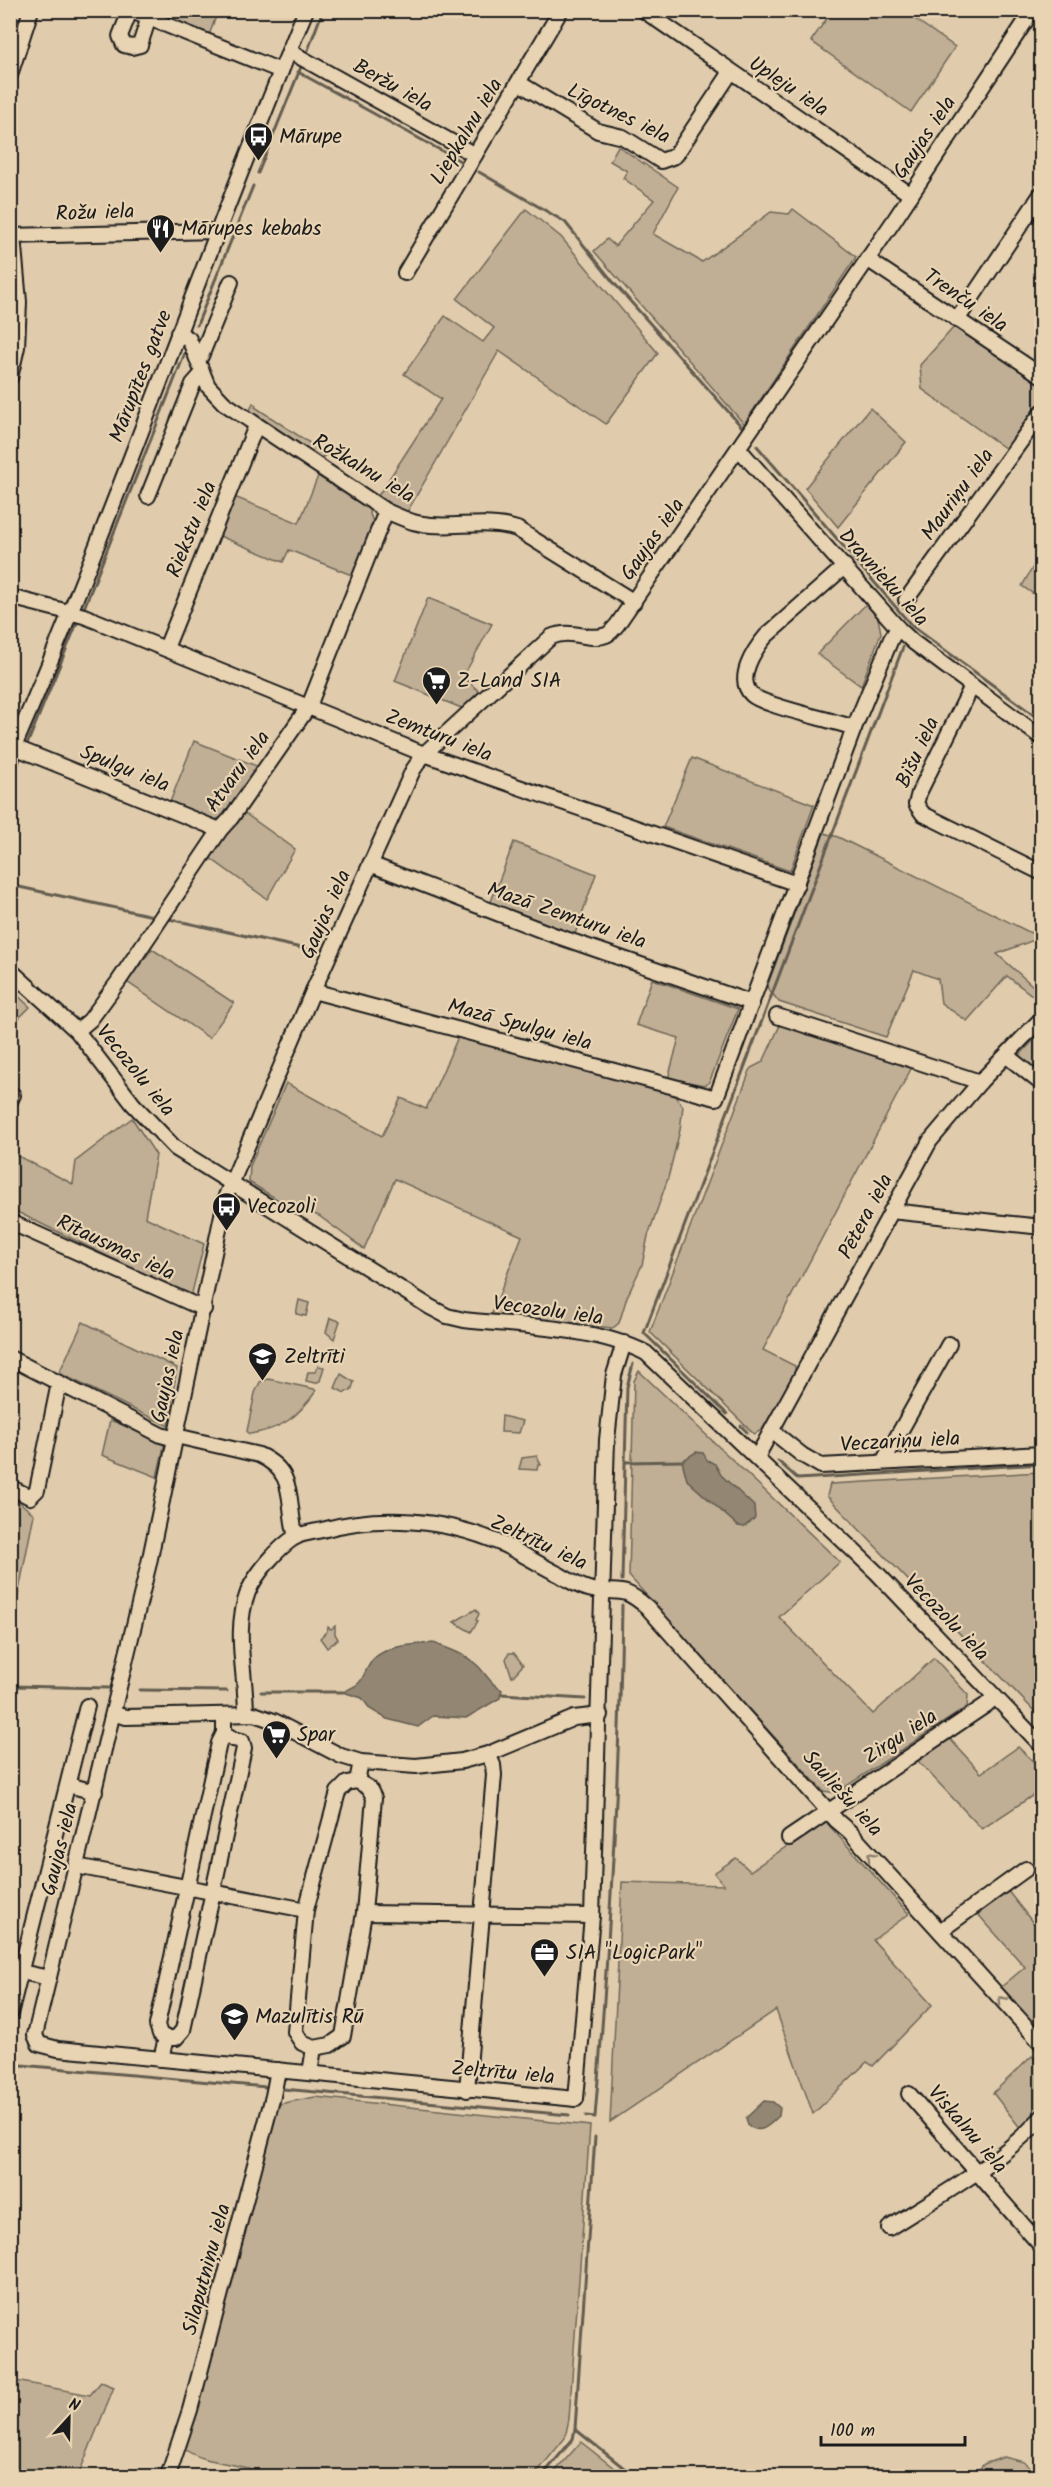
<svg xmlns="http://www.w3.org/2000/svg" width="1052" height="2487" viewBox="0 0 1052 2487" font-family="Kalam,sans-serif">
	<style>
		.green { fill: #c0af95; stroke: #6e6658; stroke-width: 1.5 }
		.water { fill: #938673; stroke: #635c50; stroke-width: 1.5 }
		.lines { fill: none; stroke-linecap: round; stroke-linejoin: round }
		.stream { stroke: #635c50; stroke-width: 3 }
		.minor-casing { stroke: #1c1c1c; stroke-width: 18 }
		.minor { stroke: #e8d3b2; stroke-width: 14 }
		.oneway { stroke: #8c816e }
		.labels { text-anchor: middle; stroke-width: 4.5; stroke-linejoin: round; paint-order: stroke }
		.street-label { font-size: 21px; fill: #1c1c1c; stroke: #e8d3b2 }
		.poi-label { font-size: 21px; fill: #1c1c1c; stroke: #e8d3b2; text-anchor: start }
	</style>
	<rect width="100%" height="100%" fill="#e0ccac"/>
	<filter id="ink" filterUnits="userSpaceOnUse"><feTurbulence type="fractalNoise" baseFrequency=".0167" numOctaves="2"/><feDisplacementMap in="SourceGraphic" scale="12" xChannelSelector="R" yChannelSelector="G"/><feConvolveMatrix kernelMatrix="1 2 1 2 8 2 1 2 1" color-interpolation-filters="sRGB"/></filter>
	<g filter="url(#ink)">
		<g class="green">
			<polygon points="902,10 955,47 911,112 811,41 832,11"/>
			<polygon points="166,11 218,11 208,38 163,20"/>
			<polygon points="11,17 21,20 11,53"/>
			<polygon points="618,146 678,187 653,234 702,262 771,212 789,214 793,209 856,257 744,424 594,251 607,239 615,246 654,200 623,178 627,171 610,161"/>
			<polygon points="526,209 561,237 658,353 606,424 499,351 406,514 376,499 441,399 404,374 445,316 483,342 494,328 457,299"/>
			<polygon points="954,327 1041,384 1041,407 1009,451 922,389 920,365"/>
			<polygon points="253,403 256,405 255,407 323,452 326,448 329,450 329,453 319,459 249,413"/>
			<polygon points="870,408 906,442 838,527 805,488"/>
			<polygon points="318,476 368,508 375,528 354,576 289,550 283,562 217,535 232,496 299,523"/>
			<polygon points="1041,553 1041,599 1022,586"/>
			<polygon points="428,598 492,624 463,677 481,693 464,709 395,681"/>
			<polygon points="866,604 878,618 881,633 861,686 817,654"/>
			<polygon points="194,741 259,767 225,816 212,821 170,802"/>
			<polygon points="692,758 814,805 790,871 663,827"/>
			<polygon points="243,812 295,849 267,899 210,858"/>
			<polygon points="824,833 838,837 1039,937 1041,932 1041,939 1039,938 997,954 1041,993 1041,1002 1007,976 967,1021 941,1003 938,979 914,970 886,1037 779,1002 767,987"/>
			<polygon points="514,842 596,874 575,934 490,904"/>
			<polygon points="152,949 234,1003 209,1038 127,982"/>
			<polygon points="652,979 738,1009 709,1083 705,1085 668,1079 679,1038 636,1025"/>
			<polygon points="11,989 30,1007 11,1026"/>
			<polygon points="781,1023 912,1067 763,1350 795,1366 795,1373 762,1430 754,1434 650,1332 751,1068 763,1062"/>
			<polygon points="1041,1032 1041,1074 1019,1056"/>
			<polygon points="458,1037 672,1093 683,1106 680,1130 668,1178 648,1236 642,1265 627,1297 619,1323 613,1328 491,1316 522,1236 395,1179 364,1249 319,1216 280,1201 249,1182 250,1166 286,1083 382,1136 401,1098 426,1109"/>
			<polygon points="132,1118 156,1155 145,1217 204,1244 191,1297 11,1209 10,1152 73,1184 76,1161"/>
			<polygon points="299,1300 309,1303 306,1316 296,1314"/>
			<polygon points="330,1318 340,1321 334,1339 326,1332"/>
			<polygon points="83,1322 177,1368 168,1426 59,1373"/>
			<polygon points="318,1366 324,1367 320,1381 315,1383 306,1381 308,1372 315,1372"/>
			<polygon points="639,1371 840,1562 779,1617 873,1714 934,1658 968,1695 967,1707 836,1793 823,1791 629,1576 634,1381"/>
			<polygon points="341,1374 354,1382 351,1391 346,1391 345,1393 335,1388"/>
			<path d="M268,1379L314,1389L316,1391C298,1417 281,1430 249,1434L247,1431L255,1393L260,1382Z"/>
			<polygon points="502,1416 523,1421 519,1433 501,1432"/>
			<polygon points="110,1420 165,1442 157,1477 102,1455"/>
			<polygon points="537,1456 541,1465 538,1465 537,1470 519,1469 522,1458"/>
			<polygon points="1041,1472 1042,1472 1041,1718 827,1496 830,1484"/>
			<polygon points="11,1496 34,1514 11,1631"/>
			<polygon points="476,1609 479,1614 476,1620 478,1621 471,1632 454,1622"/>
			<polygon points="335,1626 335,1634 338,1639 327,1648 320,1638 327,1631 328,1627 331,1629"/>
			<polygon points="509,1653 514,1653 523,1665 512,1677 506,1659"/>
			<polygon points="950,1739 981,1773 1018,1747 1041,1769 1041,1790 982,1829 917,1760"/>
			<polygon points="825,1821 909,1914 873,1940 932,2005 873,2066 867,2062 813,2114 776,2010 610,2122 622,1882 724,1885 714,1873 736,1858 750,1871"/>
			<polygon points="1007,1890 1041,1933 1041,2034 1000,1988 1025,1967 975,1911"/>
			<polygon points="1032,2056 1041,2065 1041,2114 1021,2129 993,2093"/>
			<path d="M315,2097L590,2126L569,2419L565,2438L534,2476H267C242,2461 208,2466 184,2449L279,2104Z"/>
			<polygon points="10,2380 90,2395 101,2382 114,2387 78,2476 11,2476"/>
			<polygon points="581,2442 624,2476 551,2476"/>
			<polygon points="1004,2457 1024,2462 1038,2476 973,2476 984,2464"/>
		</g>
		<g class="water">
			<polygon points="696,1452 703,1453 707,1460 715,1464 721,1475 754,1506 755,1518 744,1527 738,1526 687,1480 682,1461"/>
			<path d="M434,1643C449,1649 466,1654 478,1666C487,1675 490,1684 502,1690L500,1698L466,1718L433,1716L418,1727L387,1719L370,1709L362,1698L343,1692C367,1681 358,1682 371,1662C383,1645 416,1644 434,1643Z"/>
			<path d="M764,2101L773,2102L780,2108L779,2116C769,2125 761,2136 748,2125L746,2118Z"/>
		</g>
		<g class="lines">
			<g class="stream">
				<polyline points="308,50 323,10"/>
				<polyline points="298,72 462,162"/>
				<polyline points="479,172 565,222 614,283 742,427"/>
				<polyline points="258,173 301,67"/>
				<polyline points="197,325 253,186"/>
				<polyline points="757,446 912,626 1042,721"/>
				<polyline points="84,608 185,353"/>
				<polyline points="28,742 77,623"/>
				<polyline points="10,781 20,759"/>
				<polyline points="10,885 153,916"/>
				<polyline points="169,919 315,951"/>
				<polyline points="727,1414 644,1333 903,647"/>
				<polyline points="741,1426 747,1432"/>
				<polyline points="778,1461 798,1479 1042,1464"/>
				<polyline points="626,1462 682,1461"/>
				<polyline points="622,1580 627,1387 633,1364"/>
				<polyline points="10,1686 109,1688"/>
				<polyline points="140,1690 227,1691"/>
				<polyline points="261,1692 343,1692"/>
				<polyline points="501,1694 585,1699"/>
				<polyline points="10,2064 266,2087"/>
				<polyline points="283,2089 569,2115"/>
				<path d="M586,2116L595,2117C609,1947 620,1776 622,1605"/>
				<polyline points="575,2429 634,2476"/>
				<polyline points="542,2476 573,2439 575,2429 595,2137"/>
			</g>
			<defs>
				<g id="minor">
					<polyline points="129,10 281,71"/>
					<polyline points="643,10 911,195"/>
					<polyline points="130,11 120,36 124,45 132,47 140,45 149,17"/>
					<polyline points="289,51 475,155"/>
					<polyline points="10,75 31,10"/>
					<polyline points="519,83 598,131 623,137 661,161 675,156 731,72"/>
					<polyline points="10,236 217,231"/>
					<polyline points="867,259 1042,376"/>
					<polyline points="405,273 561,10"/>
					<polyline points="957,320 1042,193"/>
					<path d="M178,333L189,339L208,386L224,403L386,511C395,515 404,519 413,522C447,531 483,518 517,529L634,602"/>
					<polyline points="197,358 201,356 231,282"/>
					<polyline points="10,378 17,347 19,302 13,236"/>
					<polyline points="739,449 898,628 913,642 1042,738"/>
					<polyline points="148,496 193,384 202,374"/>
					<path d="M845,566L766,636C754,650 735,679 752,695C764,706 833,720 854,728"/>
					<polyline points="10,597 84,616 424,754 797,884"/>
					<polyline points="906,600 1042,412"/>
					<polyline points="166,648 256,426"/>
					<polyline points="972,686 919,793 916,804 923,814 1042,873"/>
					<polyline points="14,747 220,830"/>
					<path d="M10,756C117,510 203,257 306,10"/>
					<polyline points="370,864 551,934 752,1003"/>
					<path d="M10,970L77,1031L133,1104L175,1148L430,1307L447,1316L464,1320C520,1326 596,1327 646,1353L877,1573L1042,1746"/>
					<polyline points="313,991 716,1098 854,728 891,639 898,628"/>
					<polyline points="777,1016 980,1082"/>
					<polyline points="77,1031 90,1020 118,982 220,830 231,818 309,706 386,511"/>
					<polyline points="1007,1056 1042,1084"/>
					<polyline points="10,1101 13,1095"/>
					<polyline points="891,1211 1042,1227"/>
					<polyline points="10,1222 204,1309"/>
					<path d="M624,1343L614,1375L607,1440L592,1916L576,2099L58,2049L39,2044L35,2035L149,1563L226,1196L313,991L413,770L424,754L551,637C572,628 590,642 606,635C610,634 614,628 617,625L893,222L1033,10"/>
					<polyline points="10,1358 161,1435 175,1439"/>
					<polyline points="772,1431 802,1455 821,1466 1042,1454"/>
					<path d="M176,1436L259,1455C298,1473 286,1501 296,1537"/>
					<polyline points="757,1457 930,1141 980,1082 1042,1018"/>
					<polyline points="883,1462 949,1344"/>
					<polyline points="10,1487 30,1497 37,1490 59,1383"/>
					<polyline points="114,1714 126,1717 254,1714 274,1721 341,1756 361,1762 416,1766 462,1761 488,1754 574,1718 600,1715"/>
					<path d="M246,1714C246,1673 233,1631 248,1592C256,1573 278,1548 295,1537C303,1533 314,1532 322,1530C379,1514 445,1519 500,1543C520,1552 540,1565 560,1575C570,1581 581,1588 593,1590C622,1594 621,1585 647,1607L837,1821L850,1832L1042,2044"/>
					<polyline points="68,1785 95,1792"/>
					<polyline points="789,1838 986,1705 995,1697"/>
					<polyline points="76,1866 306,1910"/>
					<polyline points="364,1913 592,1916"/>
					<polyline points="940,1931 1026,1869"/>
					<polyline points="21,1972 49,1978"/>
					<polyline points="10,2014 87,1706"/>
					<polyline points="166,2038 176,2038 183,2030 244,1748 242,1741 233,1739 224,1733"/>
					<polyline points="314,2048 302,2043 295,2032 306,1910 338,1792 347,1783 357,1781"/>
					<polyline points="161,2059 166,2038 160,2034 157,2025 219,1743 224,1733 224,1715"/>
					<polyline points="310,2073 314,2048 330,2045 343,2036 364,1913 374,1798 369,1788 357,1781 361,1762"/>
					<polyline points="467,2090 494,1775 493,1765 488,1754"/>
					<polyline points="909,2094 1042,2247"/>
					<path d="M889,2228C942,2194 999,2164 1042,2117"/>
					<polyline points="168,2476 190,2410 273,2096 278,2070"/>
				</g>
			</defs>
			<use href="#minor" class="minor-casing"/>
			<use href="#minor" class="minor"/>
		</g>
		<defs><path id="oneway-chevron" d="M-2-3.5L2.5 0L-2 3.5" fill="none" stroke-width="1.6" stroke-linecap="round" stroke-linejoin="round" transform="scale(1.5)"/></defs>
		<g class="oneway">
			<use href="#oneway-chevron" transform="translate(871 1856) rotate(-132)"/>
			<use href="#oneway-chevron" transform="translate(1002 2000) rotate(-132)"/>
		</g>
	</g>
	<defs>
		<symbol id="bus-pin" viewBox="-11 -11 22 30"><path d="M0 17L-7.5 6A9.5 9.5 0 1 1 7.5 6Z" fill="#1c1c1c" stroke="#e8d3b2"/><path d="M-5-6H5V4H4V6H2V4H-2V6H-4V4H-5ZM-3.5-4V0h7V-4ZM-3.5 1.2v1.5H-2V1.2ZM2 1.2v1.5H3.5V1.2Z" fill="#fff"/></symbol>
		<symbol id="restaurant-pin" viewBox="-11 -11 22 30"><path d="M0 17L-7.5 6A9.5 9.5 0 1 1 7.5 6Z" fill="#1c1c1c" stroke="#e8d3b2"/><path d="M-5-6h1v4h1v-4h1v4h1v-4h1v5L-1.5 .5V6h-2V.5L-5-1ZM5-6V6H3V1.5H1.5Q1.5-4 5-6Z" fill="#fff"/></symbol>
		<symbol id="supermarket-pin" viewBox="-11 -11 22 30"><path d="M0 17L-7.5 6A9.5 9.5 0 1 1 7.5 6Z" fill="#1c1c1c" stroke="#e8d3b2"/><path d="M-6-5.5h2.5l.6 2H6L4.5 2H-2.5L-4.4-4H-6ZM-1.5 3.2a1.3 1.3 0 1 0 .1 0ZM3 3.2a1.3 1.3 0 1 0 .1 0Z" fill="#fff"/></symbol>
		<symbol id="school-pin" viewBox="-11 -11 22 30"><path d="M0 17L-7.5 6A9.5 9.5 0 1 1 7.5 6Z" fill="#1c1c1c" stroke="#e8d3b2"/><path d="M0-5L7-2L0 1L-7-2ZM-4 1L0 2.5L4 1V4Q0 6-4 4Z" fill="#fff"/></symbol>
		<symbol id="office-pin" viewBox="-11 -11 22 30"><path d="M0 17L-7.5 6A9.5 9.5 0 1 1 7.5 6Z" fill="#1c1c1c" stroke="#e8d3b2"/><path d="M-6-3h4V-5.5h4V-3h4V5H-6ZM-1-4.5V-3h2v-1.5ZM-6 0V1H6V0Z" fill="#fff"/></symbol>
	</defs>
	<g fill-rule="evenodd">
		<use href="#bus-pin" x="242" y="120" width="33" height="45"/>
		<use href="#restaurant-pin" x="144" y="212" width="33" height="45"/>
		<use href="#supermarket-pin" x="420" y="664" width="33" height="45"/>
		<use href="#bus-pin" x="210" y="1190" width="33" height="45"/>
		<use href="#school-pin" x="246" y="1340" width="33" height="45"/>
		<use href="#supermarket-pin" x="260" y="1718" width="33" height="45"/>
		<use href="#office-pin" x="528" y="1936" width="33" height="45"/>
		<use href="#school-pin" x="218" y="2000" width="33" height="45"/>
	</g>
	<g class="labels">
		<g class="street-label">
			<text transform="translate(393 85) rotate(29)" y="7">Beržu iela</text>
			<text transform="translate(789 86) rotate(34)" y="7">Upleju iela</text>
			<text transform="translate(619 113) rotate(26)" y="7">Līgotnes iela</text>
			<text transform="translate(466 131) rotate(-59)" y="7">Liepkalnu iela</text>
			<text transform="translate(924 137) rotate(-56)" y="7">Gaujas iela</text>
			<text transform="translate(95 212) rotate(-2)" y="7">Rožu iela</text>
			<text transform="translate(966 300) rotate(34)" y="7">Trenču iela</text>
			<text transform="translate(140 376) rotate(-69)" y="7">Mārupītes gatve</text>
			<text transform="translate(364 468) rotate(31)" y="7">Rožkalnu iela</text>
			<text transform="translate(957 494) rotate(-54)" y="7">Mauriņu iela</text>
			<text transform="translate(191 529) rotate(-68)" y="7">Riekstu iela</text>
			<text transform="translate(652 539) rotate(-55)" y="7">Gaujas iela</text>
			<text transform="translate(884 577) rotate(48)" y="7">Dravnieku iela</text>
			<text transform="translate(439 735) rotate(21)" y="7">Zemturu iela</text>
			<text transform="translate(917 752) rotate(-65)" y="7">Bišu iela</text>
			<text transform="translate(125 768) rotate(22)" y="7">Spulgu iela</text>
			<text transform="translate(237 771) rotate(-54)" y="7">Atvaru iela</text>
			<text transform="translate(325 914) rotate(-66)" y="7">Gaujas iela</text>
			<text transform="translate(567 915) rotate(19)" y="7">Mazā Zemturu iela</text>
			<text transform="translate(520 1024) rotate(15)" y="7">Mazā Spulgu iela</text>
			<text transform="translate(136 1070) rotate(51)" y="7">Vecozolu iela</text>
			<text transform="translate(865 1216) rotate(-62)" y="7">Pētera iela</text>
			<text transform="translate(116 1247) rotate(25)" y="7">Rītausmas iela</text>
			<text transform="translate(548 1310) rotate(8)" y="7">Vecozolu iela</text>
			<text transform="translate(167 1376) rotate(-78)" y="7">Gaujas iela</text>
			<text transform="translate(900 1441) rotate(-3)" y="7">Veczariņu iela</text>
			<text transform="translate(539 1542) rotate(25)" y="7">Zeltrītu iela</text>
			<text transform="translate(947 1617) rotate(46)" y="7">Vecozolu iela</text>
			<text transform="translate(900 1736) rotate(-33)" y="7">Zirgu iela</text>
			<text transform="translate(843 1793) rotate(48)" y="7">Sauliešu iela</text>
			<text transform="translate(59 1849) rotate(-76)" y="7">Gaujas iela</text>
			<text transform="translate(503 2072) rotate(5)" y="7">Zeltrītu iela</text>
			<text transform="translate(968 2129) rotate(49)" y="7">Viskalnu iela</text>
			<text transform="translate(206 2269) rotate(-75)" y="7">Silaputniņu iela</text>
		</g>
		<g class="poi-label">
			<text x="279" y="143">Mārupe</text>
			<text x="181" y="235">Mārupes kebabs</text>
			<text x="457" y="687">Z-Land SIA</text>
			<text x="247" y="1213">Vecozoli</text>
			<text x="284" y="1363">Zeltrīti</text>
			<text x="297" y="1741">Spar</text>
			<text x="566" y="1959">SIA "LogicPark"</text>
			<text x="255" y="2023">Mazulītis Rū</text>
		</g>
	</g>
	<rect width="1052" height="2487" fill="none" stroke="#e8d3b2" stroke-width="36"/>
	<rect x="18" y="18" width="1016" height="2451" fill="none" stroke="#1c1c1c" stroke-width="2" filter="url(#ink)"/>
	<g transform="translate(69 2418) rotate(22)" stroke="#e8d3b2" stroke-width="4.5" paint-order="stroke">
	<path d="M0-4.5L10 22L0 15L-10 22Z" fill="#1c1c1c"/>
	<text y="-9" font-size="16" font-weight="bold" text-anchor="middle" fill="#1c1c1c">N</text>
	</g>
	<path d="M821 2436v9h144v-9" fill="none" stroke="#1c1c1c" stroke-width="3"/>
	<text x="830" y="2436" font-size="18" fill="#1c1c1c" stroke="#e8d3b2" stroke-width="4.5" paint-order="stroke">100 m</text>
</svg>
